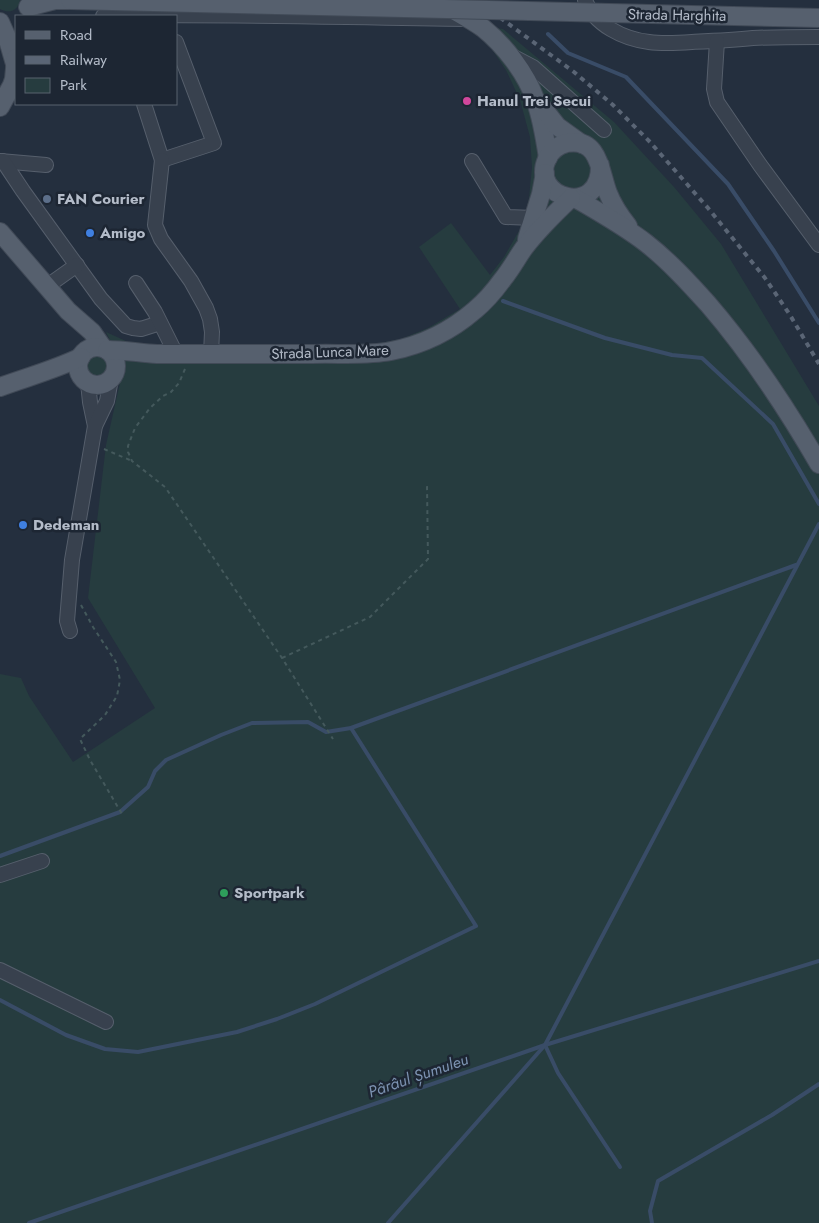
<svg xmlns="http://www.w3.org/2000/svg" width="819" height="1223" viewBox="0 0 819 1223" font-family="Jost,sans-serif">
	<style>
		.green { fill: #263c3f }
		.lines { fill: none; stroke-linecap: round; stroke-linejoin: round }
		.stream { stroke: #394c67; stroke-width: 4 }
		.minor-casing { stroke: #565f6c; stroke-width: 16 }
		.major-casing { stroke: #414a57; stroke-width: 20 }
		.path { stroke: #44595c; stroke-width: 2; stroke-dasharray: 4 4; stroke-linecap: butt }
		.minor { stroke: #38414e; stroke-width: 14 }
		.major { stroke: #56606e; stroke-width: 18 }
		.rail { stroke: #5a6575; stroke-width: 4; stroke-dasharray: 5 5; stroke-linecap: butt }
		.major-bridge-casing { stroke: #414a57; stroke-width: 20; stroke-linecap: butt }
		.major-bridge { stroke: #56606e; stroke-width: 18 }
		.hotel-dot { fill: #d1479c; stroke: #1d2633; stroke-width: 2 }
		.service-dot { fill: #5c6f8a; stroke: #1d2633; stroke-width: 2 }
		.shop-dot { fill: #3f7fe0; stroke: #1d2633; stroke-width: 2 }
		.leisure-dot { fill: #2e9e5b; stroke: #1d2633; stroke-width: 2 }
		.labels { text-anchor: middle; stroke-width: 5; stroke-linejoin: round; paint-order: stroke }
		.street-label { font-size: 15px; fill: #b4bcc9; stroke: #1d2633 }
		.poi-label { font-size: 15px; font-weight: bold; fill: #b4bcc9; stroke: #1d2633; text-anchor: start }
		.water-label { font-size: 16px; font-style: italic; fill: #7c92b1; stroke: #1d2633 }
	</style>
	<rect width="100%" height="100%" fill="#242f3e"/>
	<g class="green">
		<path d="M0,0H20C18,11 9,14 0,9Z"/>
		<polygon points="465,23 503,29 614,122 674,187 721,244 819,406 819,1223 0,1223 0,674 21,678 29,696 73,762 155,708 88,598 106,445 120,383 120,361 106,332 128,342 145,347 364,346 401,339 428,328 460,309 419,247 451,223 490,275 504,257 523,224 529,198 532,167 530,137 520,100 506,70 491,48"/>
		<circle cx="98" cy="367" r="13"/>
	</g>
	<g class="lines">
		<g class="stream">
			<polyline points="548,34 568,53 626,77 728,184 774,251 819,323"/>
			<polyline points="503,301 605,338 672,355 702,358 773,424 819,504"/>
			<polyline points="0,856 120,812 148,787 155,771 166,760 221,735 252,723 308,722 326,732 351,728 796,565"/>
			<polyline points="0,1000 66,1035 105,1049 138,1052 237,1032 277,1019 315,1004 476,926 351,728"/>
			<polyline points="545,1045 558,1073 620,1167"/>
			<polyline points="29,1223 545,1045 819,961"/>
			<polyline points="388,1223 545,1045 819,524"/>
			<polyline points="652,1223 650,1211 658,1181 772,1115 819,1084"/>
		</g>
		<defs>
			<g id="minor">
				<path d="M585,0C594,25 624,39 649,42C663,44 678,43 692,42C712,41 733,40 753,38C775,37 797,37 819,37"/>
				<path d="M103,16C225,13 347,18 469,19"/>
				<polyline points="717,41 714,89 717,102 760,165 819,245"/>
				<polyline points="512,56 533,67 604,130"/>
				<polyline points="144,104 162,160 214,143 176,42"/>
				<polyline points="162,160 155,225 161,239 191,281 206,308 210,319 212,332 211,354"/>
				<polyline points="0,161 46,165"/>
				<polyline points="3,161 23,191 101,299 126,326 133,328 141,329 160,323"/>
				<polyline points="472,161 506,217 534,218"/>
				<polyline points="136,283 155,312 176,354"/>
				<polyline points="46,287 77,265"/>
				<polyline points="88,383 90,402 95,426"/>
				<polyline points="70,631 67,621 72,560 95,426 107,401 111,379"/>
				<polyline points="0,875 42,861"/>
				<polyline points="0,970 106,1022"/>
			</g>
			<g id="major">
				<path d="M437,0C452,10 469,18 483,28C504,45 526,73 535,99C542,118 545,138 548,158"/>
				<polyline points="28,7 55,0 70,0"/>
				<polyline points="0,22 8,40 15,64"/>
				<polyline points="539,103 557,126 582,144"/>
				<polyline points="0,107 12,85 14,79 16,58"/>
				<path d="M600,165C601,219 529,198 547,159C551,151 558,145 567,143C600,137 600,173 608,193C613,206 620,216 628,226"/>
				<path d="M575,198C599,212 624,226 646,243C669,261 689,283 708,304C751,354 786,407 819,464"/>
				<polyline points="0,232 68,311 92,332 103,348"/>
				<polyline points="527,239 541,194 545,173"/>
				<circle cx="97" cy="366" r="19"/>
				<path d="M107,350C124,350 140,353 157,354C209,354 260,354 312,354C338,353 366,356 391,351C422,345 452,330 475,310C486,301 495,290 503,279C511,269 517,258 524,248C538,230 554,214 571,198"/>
				<path d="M0,387C27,377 54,370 81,357"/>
			</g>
		</defs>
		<use href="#minor" class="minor-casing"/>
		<use href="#major" class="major-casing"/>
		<g class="path">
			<polyline points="185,369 179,383 171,392 163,396 150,408 135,428 128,446 128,452 132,461 165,487 282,658 333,739"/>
			<polyline points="104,449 132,461"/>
			<polyline points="81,605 93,627 116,662 120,680 117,696 105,715 80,739 90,760 122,814"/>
			<polyline points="282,658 370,617 428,559 427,486"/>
		</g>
		<use href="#minor" class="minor"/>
		<use href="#major" class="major"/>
		<polyline class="rail" points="476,0 574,72 613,105 650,142 708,208 765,278 790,315 819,364"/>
		<defs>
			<polyline id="major-bridge" points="70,0 819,18"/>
		</defs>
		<use href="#major-bridge" class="major-bridge-casing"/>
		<use href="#major-bridge" class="major-bridge"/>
	</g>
	<circle class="hotel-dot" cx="467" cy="101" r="5"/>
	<circle class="service-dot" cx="47" cy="199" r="5"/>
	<g class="shop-dot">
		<circle cx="90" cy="233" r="5"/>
		<circle cx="23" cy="525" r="5"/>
	</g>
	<circle class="leisure-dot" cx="224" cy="893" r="5"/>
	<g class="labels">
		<g class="street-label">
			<text transform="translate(677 15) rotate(1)" y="5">Strada Harghita</text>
			<text transform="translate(330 352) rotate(-2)" y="5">Strada Lunca Mare</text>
		</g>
		<g class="poi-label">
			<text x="477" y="106">Hanul Trei Secui</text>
			<text x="57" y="204">FAN Courier</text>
			<text x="100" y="238">Amigo</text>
			<text x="33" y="530">Dedeman</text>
			<text x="234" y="898">Sportpark</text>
		</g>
		<g class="water-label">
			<text transform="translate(418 1075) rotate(-19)" y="6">Pârâul Șumuleu</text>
		</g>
	</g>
	<rect x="15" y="15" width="162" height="90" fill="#1d2633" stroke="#59626f"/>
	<rect x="25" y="31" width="25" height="8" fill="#56606e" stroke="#59626f"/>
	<text x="60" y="40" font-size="15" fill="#b4bcc9">Road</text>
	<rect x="25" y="56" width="25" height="8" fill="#5a6575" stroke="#59626f"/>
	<text x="60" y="65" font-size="15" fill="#b4bcc9">Railway</text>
	<rect x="25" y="78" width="25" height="15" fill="#263c3f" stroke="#59626f"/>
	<text x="60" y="90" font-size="15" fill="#b4bcc9">Park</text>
</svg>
